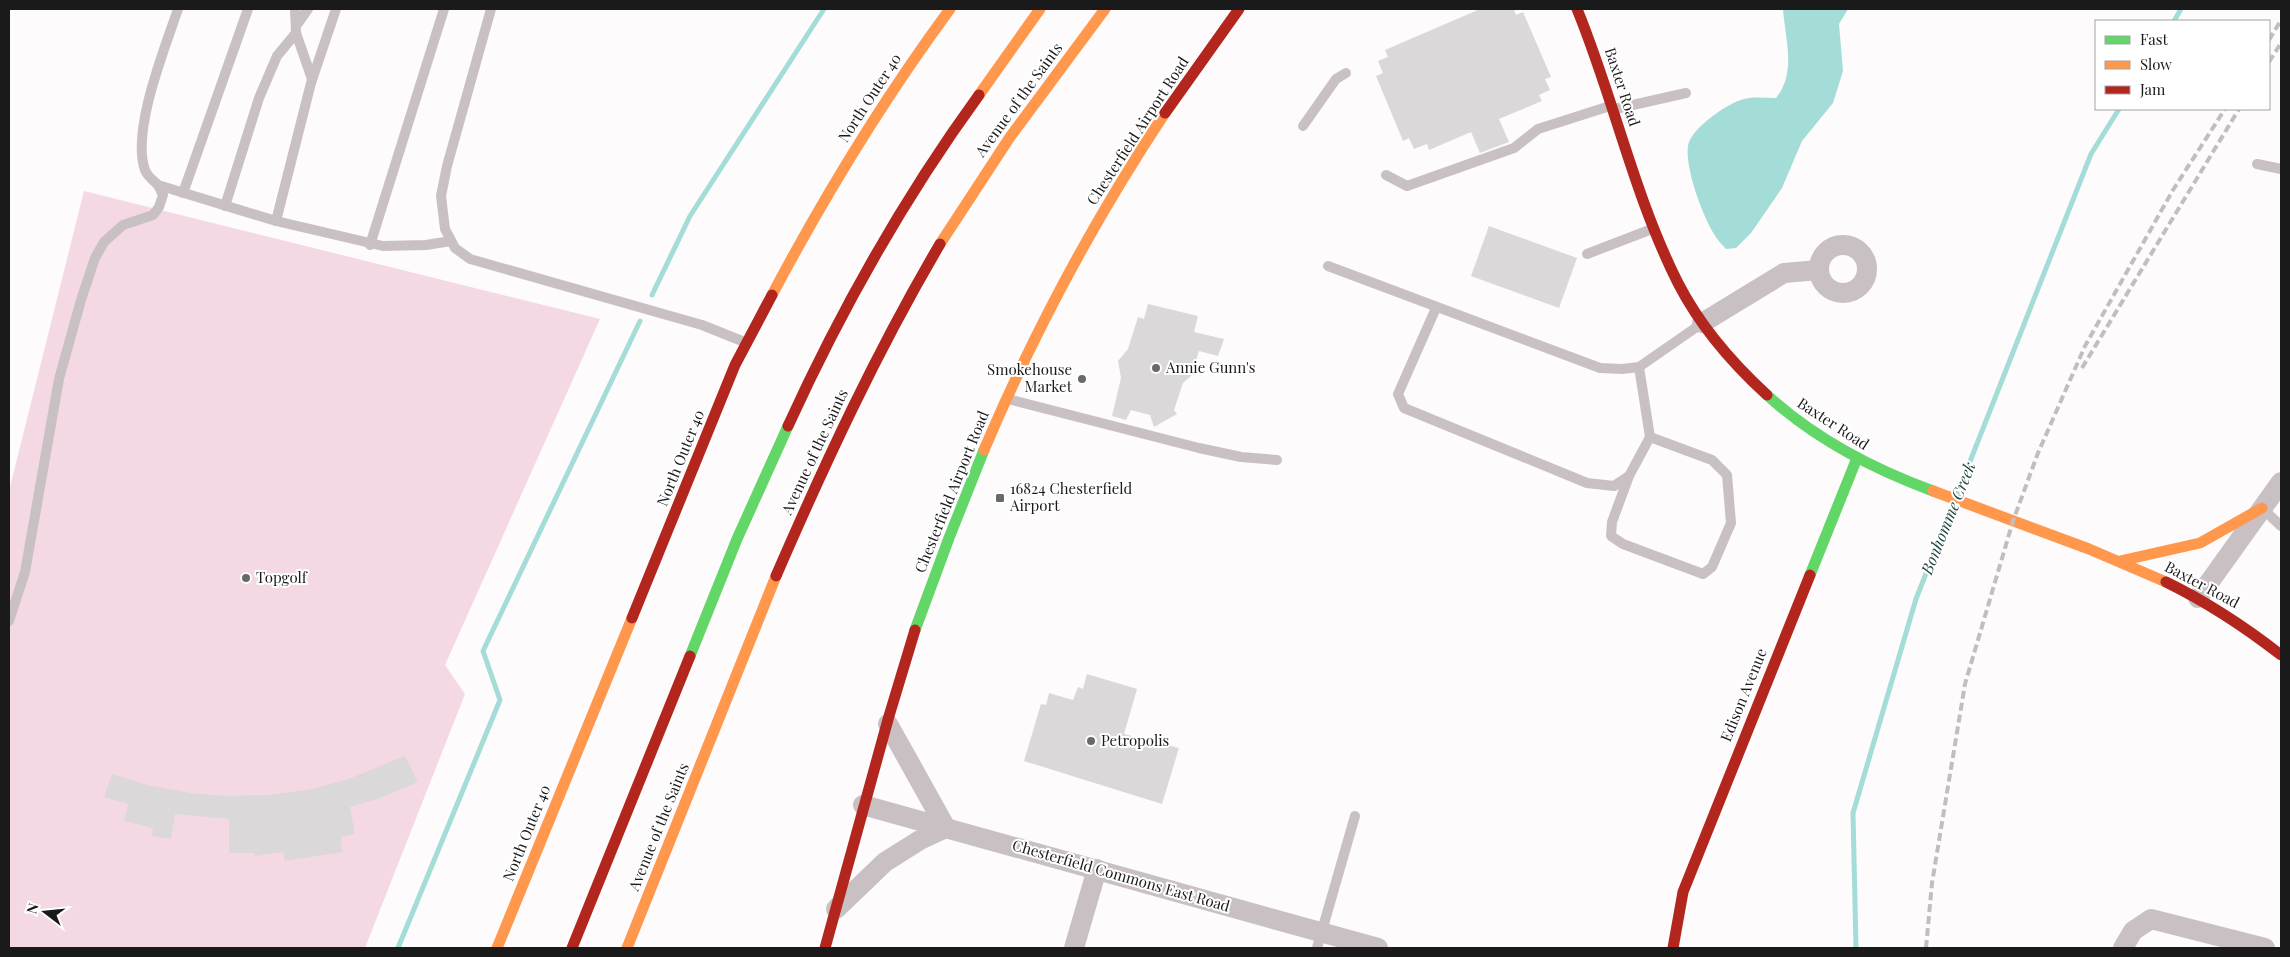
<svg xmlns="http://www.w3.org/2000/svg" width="2290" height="957" viewBox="0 0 2290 957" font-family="'Playfair Display',serif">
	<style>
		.green { fill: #f4d9e4 }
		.water { fill: #a4dcd7 }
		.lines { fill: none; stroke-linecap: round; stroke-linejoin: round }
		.stream { stroke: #a4dcd7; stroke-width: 5 }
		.building { fill: #dad8d9 }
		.lane { stroke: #c9c0c4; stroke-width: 10 }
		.street { stroke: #c9c0c4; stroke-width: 20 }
		.fast { stroke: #63d668; stroke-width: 11 }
		.slow { stroke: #ff974d; stroke-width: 11 }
		.jam { stroke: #b3261e; stroke-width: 11 }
		.rail { stroke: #c2bec0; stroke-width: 4; stroke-dasharray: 8 4; stroke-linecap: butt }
		.poi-dot { fill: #6a6969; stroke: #fff; stroke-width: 2 }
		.labels { text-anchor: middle; stroke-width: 4; stroke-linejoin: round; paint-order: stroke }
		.street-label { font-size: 15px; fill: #1b1a1a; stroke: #fff }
		.poi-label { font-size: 15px; fill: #1b1a1a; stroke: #fff; text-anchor: start }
		.water-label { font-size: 16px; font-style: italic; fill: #214744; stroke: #fff }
	</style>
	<rect width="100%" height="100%" fill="#fdfbfc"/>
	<polygon class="green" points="84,191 600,319 445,665 465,694 365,948 9,948 9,491"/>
	<path class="water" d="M1783,9H1848L1839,24L1843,71L1833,103L1802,141L1782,188L1751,233L1736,248L1726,249C1722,244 1717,240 1714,234C1703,217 1682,162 1689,142C1696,125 1731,100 1749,98C1758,97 1767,98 1776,98C1797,72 1785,39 1783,9Z"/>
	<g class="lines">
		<g class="stream">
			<polyline points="2174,21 2181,9"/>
			<polyline points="652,295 690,216 824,9"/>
			<polyline points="1958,492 2091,154 2119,109"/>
			<polyline points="398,948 500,700 483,651 640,321"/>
			<polyline points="1856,948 1853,813 1916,599 1952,507"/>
		</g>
	</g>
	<g class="building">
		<polygon points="1480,9 1514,9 1516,15 1523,12 1551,77 1545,79 1550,90 1539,95 1542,101 1499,119 1509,142 1480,153 1471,132 1429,150 1427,144 1414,149 1409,138 1403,141 1376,76 1383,73 1378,61 1388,57 1385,50"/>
		<polygon points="1489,226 1577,258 1559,308 1471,276"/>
		<polygon points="1148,304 1198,316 1194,332 1224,339 1218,356 1199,351 1191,376 1183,383 1174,410 1177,414 1154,427 1150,415 1131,410 1126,420 1112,416 1121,378 1118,361 1128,349 1138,317 1144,319"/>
		<polygon points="1087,674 1137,689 1124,734 1179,748 1162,804 1024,761 1041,704 1046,705 1049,693 1073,700 1078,687 1083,689"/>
		<polygon points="405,756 418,782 380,798 350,807 355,834 341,837 342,852 285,861 283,852 255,856 255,853 229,853 229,819 175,814 171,839 152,836 153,828 124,821 128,804 104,797 112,774 147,785 191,793 226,796 266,795 307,790 346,780"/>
	</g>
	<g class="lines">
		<g class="lane">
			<path d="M178,9C165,48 131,131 145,170C147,176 154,181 158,185L276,221"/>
			<polyline points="295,9 296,33 312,79"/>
			<polyline points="336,9 311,83 276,221 383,246 426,245 451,241"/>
			<polyline points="491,9 447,166 441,196 445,229 455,248 470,259 702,325 747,343"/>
			<polyline points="296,26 308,9"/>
			<polyline points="1615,109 1686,93"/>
			<polyline points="1303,126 1336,79 1346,73"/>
			<polyline points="2257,164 2281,169"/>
			<polyline points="1386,175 1407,186 1514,148 1538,129 1610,106"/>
			<polyline points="183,193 248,9"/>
			<polyline points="225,206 259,98 277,56 296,33"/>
			<polyline points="370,245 444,9"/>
			<polyline points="1587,254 1652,229"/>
			<polyline points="1328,266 1600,368 1622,369 1639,367 1701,324"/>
			<polyline points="1436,308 1398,394 1404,408 1587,483 1614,486 1629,476 1650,437 1639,367"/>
			<polyline points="1008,399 1199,448 1241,457 1277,460"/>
			<polyline points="1629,476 1612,522 1611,536 1623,544 1703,574 1712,567 1731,523 1727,475 1712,460 1650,437"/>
			<polyline points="2263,509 2281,526"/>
			<polyline points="9,621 25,572 59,379 81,300 95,258 104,242 123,225 153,215 159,207 163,195 158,185"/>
			<polyline points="1317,948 1355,816"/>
		</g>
		<g class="street">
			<circle cx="1843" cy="269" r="24"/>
			<polyline points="1702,323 1784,273 1819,270"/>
			<polyline points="2198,598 2281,482"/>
			<polyline points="888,724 946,828"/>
			<polyline points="863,805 1378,948"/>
			<polyline points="836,909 885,862 920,840 946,828"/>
			<polyline points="1074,948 1097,869"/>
			<polyline points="2123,948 2133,931 2151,919 2265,948"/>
		</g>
		<g class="fast">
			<path d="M1767,395C1815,439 1873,469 1933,491"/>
			<polyline points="1810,575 1857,458"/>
			<polyline points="915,630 949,538 984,450"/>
			<polyline points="690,656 737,539 788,426"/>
		</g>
		<g class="slow">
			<polyline points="979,95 1040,9"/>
			<polyline points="940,244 1010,137 1105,9"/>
			<path d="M772,295C825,195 883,100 950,9"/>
			<path d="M984,450C1034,332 1094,220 1165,113"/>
			<polyline points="1933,491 2089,549 2166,582"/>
			<polyline points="2120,561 2200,543 2262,508"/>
			<polyline points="497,948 632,618"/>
			<polyline points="627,948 776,576"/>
		</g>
		<g class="jam">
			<path d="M1577,9C1614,99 1634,196 1678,283C1700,326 1732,363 1767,395"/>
			<polyline points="1165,113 1239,9"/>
			<path d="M788,426C841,310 904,198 979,95"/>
			<path d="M776,576C825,463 877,351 940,244"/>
			<path d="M2166,582C2207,602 2245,627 2281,655"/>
			<polyline points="632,618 735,365 772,295"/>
			<polyline points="572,948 690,656"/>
			<polyline points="825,948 889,716 915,630"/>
			<polyline points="1673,948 1683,892 1810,575"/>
		</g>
		<g class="rail">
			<polyline points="2269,40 2281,20"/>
			<polyline points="2269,62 2281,43"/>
			<polyline points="2082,368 2239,109"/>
			<polyline points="1926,948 1932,883 1965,684 2013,521 2038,453 2085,346 2173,190 2225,109"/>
		</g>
	</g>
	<g class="poi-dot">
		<circle cx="1156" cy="368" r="5"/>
		<circle cx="1082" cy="379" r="5"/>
		<rect x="995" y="493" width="10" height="10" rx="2.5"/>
		<circle cx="246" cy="578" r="5"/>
		<circle cx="1091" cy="741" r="5"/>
	</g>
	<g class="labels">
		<g class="street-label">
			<text transform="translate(1622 87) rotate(72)" y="5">Baxter Road</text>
			<text transform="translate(870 98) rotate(-57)" y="5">North Outer 40</text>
			<text transform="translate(1019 100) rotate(-54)" y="5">Avenue of the Saints</text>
			<text transform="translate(1138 131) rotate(-57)" y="5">Chesterfield Airport Road</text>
			<text transform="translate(1833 424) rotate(33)" y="5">Baxter Road</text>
			<text transform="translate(815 452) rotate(-65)" y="5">Avenue of the Saints</text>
			<text transform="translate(681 458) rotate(-68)" y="5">North Outer 40</text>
			<text transform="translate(952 492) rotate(-68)" y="5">Chesterfield Airport Road</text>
			<text transform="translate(2202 585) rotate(28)" y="5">Baxter Road</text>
			<text transform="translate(1744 695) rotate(-68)" y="5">Edison Avenue</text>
			<text transform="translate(659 827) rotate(-68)" y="5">Avenue of the Saints</text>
			<text transform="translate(527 833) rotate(-68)" y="5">North Outer 40</text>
			<text transform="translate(1121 876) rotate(16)" y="5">Chesterfield Commons East Road</text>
		</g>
		<g class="poi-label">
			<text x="1166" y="373">Annie Gunn's</text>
			<text x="1072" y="375" text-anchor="end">Smokehouse<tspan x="1072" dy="17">Market</tspan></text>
			<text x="1010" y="494">16824 Chesterfield<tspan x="1010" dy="17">Airport</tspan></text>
			<text x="256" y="583">Topgolf</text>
			<text x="1101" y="746">Petropolis</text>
		</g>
		<g class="water-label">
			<text transform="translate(1948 518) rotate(-68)" y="6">Bonhomme Creek</text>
		</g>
	</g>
	<rect width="2290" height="957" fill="none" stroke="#1b1a1a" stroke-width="20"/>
	<rect x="2095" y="20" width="175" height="90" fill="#ffffff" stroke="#a4a3a3"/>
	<rect x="2105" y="36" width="25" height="8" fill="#63d668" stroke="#a4a3a3"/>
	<text x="2140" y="45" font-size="15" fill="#1b1a1a">Fast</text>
	<rect x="2105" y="61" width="25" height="8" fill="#ff974d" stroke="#a4a3a3"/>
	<text x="2140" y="70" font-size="15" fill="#1b1a1a">Slow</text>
	<rect x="2105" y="86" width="25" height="8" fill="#b3261e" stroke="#a4a3a3"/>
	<text x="2140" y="95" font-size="15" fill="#1b1a1a">Jam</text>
	<g transform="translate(45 912) rotate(286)" stroke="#ffffff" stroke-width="4" paint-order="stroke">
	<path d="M0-4L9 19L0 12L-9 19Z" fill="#1b1a1a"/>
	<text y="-8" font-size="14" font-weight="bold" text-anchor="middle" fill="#1b1a1a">N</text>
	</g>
</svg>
